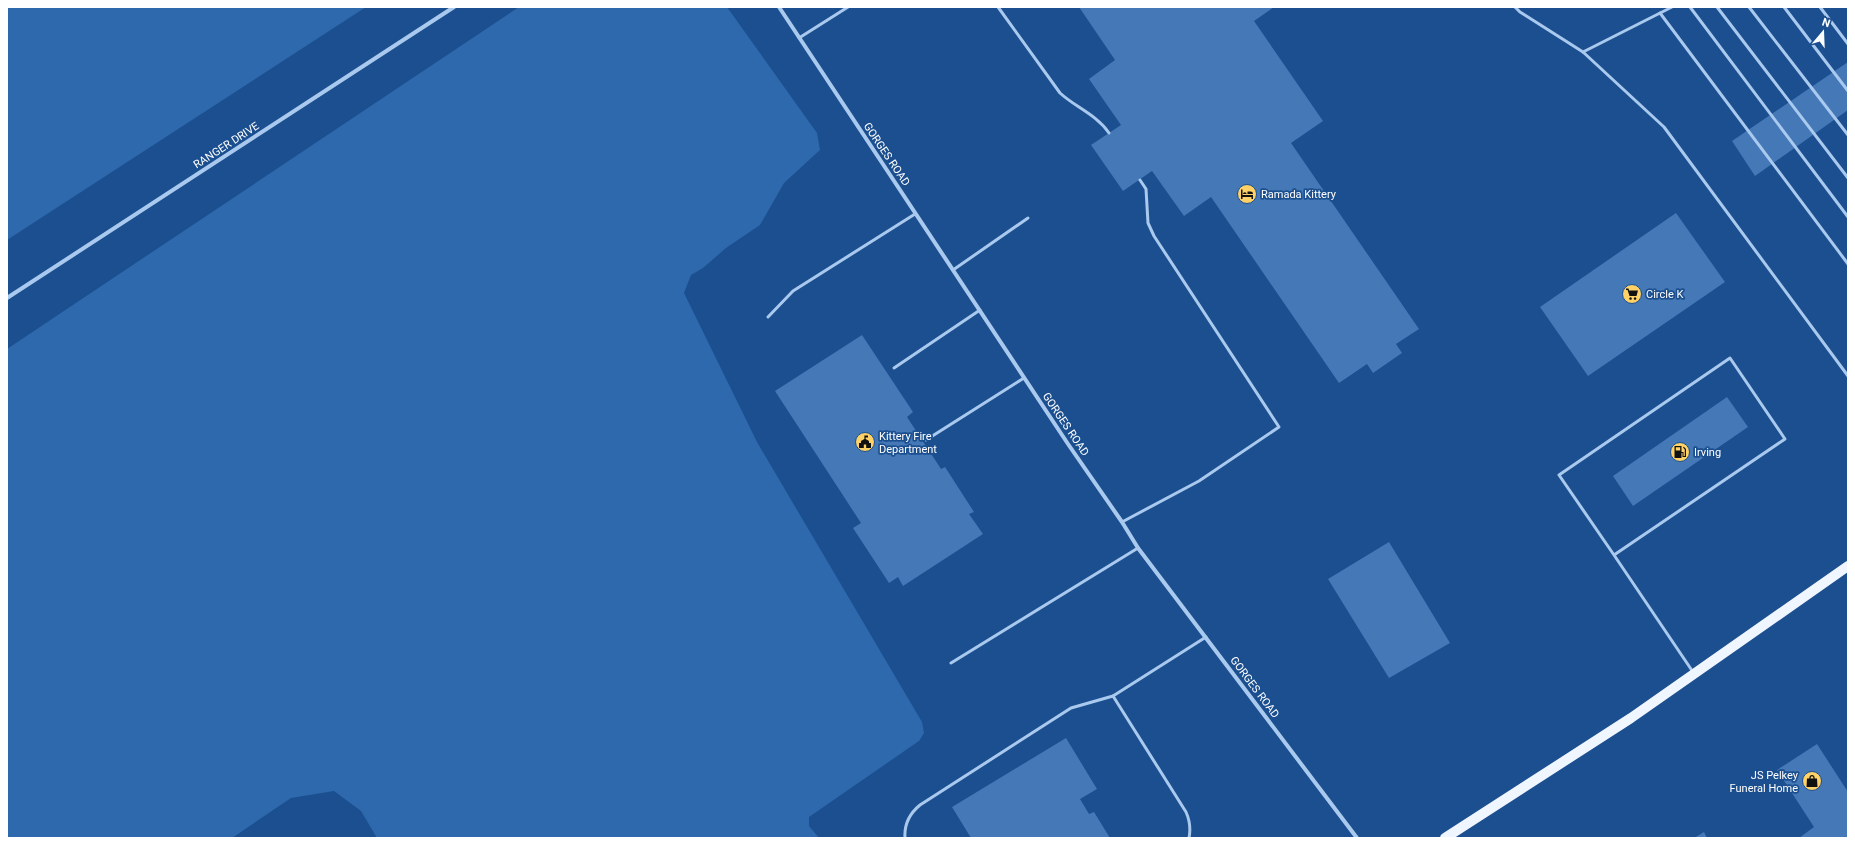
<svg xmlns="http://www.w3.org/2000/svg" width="1855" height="845" viewBox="0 0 1855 845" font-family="Roboto,sans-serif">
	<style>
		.green { fill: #2e69ad }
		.building { fill: #4478b7 }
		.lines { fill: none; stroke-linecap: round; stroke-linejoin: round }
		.service { stroke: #a9c9ee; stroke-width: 3 }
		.minor { stroke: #a9c9ee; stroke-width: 4 }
		.primary { stroke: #f0f6ff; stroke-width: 10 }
		.labels { text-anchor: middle; stroke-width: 3.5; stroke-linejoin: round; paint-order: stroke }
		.street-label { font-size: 11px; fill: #fff; stroke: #1b4f8f }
		.poi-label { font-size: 11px; fill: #fff; stroke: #1b4f8f; text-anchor: start }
	</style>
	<rect width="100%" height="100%" fill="#1b4f8f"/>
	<g class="green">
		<polygon points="7,7 366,7 7,240"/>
		<polygon points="519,7 727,7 817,133 820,150 784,183 760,225 726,248 703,268 691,275 684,293 757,442 922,722 924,733 919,741 809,817 809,826 819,838 377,838 361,811 334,791 291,798 232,838 7,838 7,349"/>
	</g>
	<g class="building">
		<polygon points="1079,7 1274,7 1254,21 1323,121 1291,143 1419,329 1396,344 1402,353 1373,373 1367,364 1339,383 1211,197 1184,216 1152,171 1123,191 1091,145 1121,125 1089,79 1115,60"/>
		<polygon points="1848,62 1848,110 1755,176 1732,141"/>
		<polygon points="1676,213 1725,282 1588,376 1540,307"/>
		<polygon points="862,335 913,412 907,417 941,469 945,467 974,512 969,514 983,534 903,586 898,577 889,583 853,528 861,523 775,391"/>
		<polygon points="1727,397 1748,427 1633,506 1613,476"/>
		<polygon points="1389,542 1450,643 1389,678 1328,579"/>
		<polygon points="1066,738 1097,789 1080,799 1089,814 1094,812 1110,838 971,838 952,807"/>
		<polygon points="1817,744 1848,792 1848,838 1799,838 1814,827 1777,770"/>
		<polygon points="1704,832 1707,838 1694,838"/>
	</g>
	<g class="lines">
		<g class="service">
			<path d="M998,7L1060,93C1075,107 1097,115 1109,133"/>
			<polyline points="1515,7 1520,12 1583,52 1664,127 1848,376"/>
			<polyline points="1690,7 1848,217"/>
			<polyline points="1717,7 1848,178"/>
			<polyline points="1749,7 1848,135"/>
			<polyline points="1784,7 1848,91"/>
			<polyline points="1820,7 1848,44"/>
			<polyline points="1660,13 1848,264"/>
			<polyline points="799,38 848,7"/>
			<polyline points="1583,52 1672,7"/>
			<polyline points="953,270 1028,218"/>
			<polyline points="768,317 793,291 915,214"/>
			<polyline points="894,368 980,310"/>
			<polyline points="926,440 1024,378"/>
			<polyline points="1122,522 1199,481 1279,427 1154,236 1148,223 1146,189 1140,180"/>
			<polyline points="1614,555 1559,475 1730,358 1785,439 1614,555 1693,672"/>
			<polyline points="951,663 1138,548"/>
			<path d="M1113,696L1186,812C1190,821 1191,828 1189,838"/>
			<path d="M905,838C904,824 909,814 920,805L1071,708L1113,696L1206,637"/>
		</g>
		<g class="minor">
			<polyline points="779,7 1068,444 1122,522 1138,548 1357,838"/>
			<polyline points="7,298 454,7"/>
		</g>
		<polyline class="primary" points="1445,838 1631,718 1848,566"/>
	</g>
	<defs>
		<symbol id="hotel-disc" viewBox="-11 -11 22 22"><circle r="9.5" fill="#ffd166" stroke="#1b4f8f"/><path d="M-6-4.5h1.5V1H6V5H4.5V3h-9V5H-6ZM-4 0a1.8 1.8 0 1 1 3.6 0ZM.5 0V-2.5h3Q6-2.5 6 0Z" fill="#111"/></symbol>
		<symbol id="supermarket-disc" viewBox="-11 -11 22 22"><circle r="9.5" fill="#ffd166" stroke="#1b4f8f"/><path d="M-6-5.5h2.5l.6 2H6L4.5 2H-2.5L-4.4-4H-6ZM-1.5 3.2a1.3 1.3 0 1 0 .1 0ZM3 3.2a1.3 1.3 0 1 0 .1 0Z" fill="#111"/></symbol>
		<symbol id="civic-disc" viewBox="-11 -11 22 22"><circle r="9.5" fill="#ffd166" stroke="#1b4f8f"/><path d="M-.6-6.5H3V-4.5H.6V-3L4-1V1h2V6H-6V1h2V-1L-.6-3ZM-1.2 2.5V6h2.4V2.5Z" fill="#111"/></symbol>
		<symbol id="fuel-disc" viewBox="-11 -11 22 22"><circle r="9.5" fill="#ffd166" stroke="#1b4f8f"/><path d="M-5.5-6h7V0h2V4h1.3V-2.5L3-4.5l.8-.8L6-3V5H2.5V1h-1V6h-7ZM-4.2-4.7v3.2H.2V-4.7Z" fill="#111"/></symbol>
		<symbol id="shop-disc" viewBox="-11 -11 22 22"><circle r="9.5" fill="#ffd166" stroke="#1b4f8f"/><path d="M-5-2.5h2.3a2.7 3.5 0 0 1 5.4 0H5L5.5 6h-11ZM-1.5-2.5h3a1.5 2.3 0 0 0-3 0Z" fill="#111"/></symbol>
	</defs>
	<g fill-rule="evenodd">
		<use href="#hotel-disc" x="1236" y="183" width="22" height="22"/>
		<use href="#supermarket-disc" x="1621" y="283" width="22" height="22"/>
		<use href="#civic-disc" x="854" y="431" width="22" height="22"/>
		<use href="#fuel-disc" x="1669" y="441" width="22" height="22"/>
		<use href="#shop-disc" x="1801" y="770" width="22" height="22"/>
	</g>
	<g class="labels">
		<g class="street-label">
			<text transform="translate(226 145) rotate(-33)" y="4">RANGER DRIVE</text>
			<text transform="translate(887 154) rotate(56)" y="4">GORGES ROAD</text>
			<text transform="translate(1066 424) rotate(56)" y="4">GORGES ROAD</text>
			<text transform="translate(1255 687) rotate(53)" y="4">GORGES ROAD</text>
		</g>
		<g class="poi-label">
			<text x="1261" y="198">Ramada Kittery</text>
			<text x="1646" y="298">Circle K</text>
			<text x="879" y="440">Kittery Fire<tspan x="879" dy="13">Department</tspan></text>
			<text x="1694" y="456">Irving</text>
			<text x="1798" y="779" text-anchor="end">JS Pelkey<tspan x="1798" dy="13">Funeral Home</tspan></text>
		</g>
	</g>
	<rect width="1855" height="845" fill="none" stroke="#ffffff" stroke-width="16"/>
	<g transform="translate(1823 32) rotate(19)" stroke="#1b4f8f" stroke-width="3" paint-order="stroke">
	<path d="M0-3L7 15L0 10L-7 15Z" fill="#ffffff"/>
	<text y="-6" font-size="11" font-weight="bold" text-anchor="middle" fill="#ffffff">N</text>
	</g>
</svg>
